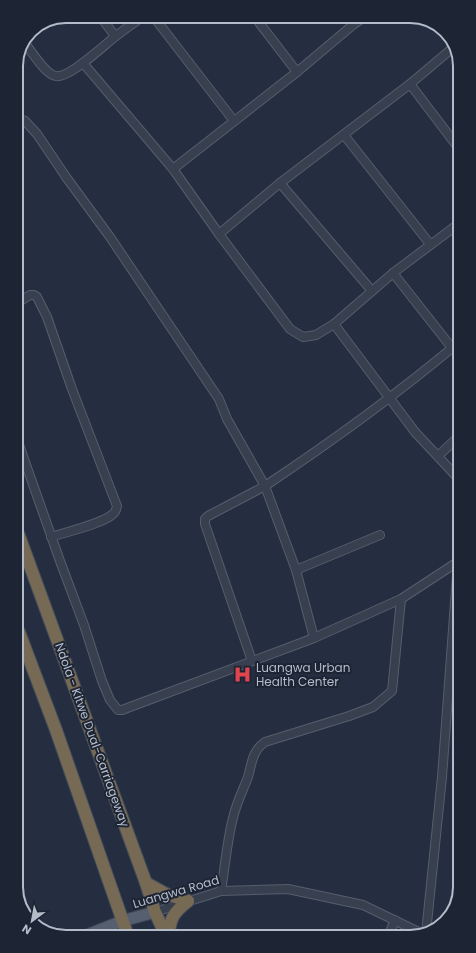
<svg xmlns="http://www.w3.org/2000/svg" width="476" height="953" viewBox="0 0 476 953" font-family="Poppins,sans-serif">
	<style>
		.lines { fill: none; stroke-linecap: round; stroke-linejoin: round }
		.minor-casing { stroke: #565e6d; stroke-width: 10 }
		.major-casing { stroke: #414958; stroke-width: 13 }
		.highway-casing { stroke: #434b5a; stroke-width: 14 }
		.minor { stroke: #38404f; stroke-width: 8 }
		.major { stroke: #565f6f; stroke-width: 11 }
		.highway { stroke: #766a55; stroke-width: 12 }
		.labels { text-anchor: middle; stroke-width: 4; stroke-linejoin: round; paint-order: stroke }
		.poi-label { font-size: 12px; fill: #b4bcca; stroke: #1d2534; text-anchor: start }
		.street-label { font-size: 12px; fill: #b4bcca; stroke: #1d2534 }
		.rim { fill: none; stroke: #b4bcca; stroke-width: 2 }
	</style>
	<rect width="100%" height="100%" fill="#242e40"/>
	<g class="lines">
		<defs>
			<g id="minor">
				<polyline points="100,16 115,36"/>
				<polyline points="153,16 234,121"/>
				<polyline points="254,16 297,72"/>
				<path d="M25,43C31,51 46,75 56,76C69,79 104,45 116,36C125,29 134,23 143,16"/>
				<polyline points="83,63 173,169 219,234 290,329 303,337 316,335 334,324 393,273 457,225"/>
				<polyline points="410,84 457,146"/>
				<polyline points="16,117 25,121 37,134 66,177 110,237 219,399 227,419 265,486 208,516 205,519 205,524 252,661"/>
				<polyline points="344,135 430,244"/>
				<polyline points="173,169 297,72 354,24 366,16"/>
				<polyline points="280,183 372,291"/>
				<polyline points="219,234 280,183 410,84 455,46"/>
				<polyline points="393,273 452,348"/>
				<path d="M17,303L30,295H34L37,297L47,317L72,389L117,506C116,510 116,512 113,514C102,524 66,532 51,537"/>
				<polyline points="334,324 415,432 458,478"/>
				<polyline points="18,442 60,561 84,625 102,681 110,700 118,710 122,710 314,638 401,599 459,561"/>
				<polyline points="438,456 458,437"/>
				<polyline points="296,570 380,535"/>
				<path d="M314,638L296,570L265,486C331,442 396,395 458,343"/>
				<path d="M221,891C225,867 227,841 233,818C236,804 243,790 248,777C252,763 252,751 265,742L349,716L373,707L392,691L401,599"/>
				<polyline points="155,912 221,891 288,889 363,905 421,933"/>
				<polyline points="426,933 442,777 458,562"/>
				<polyline points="389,934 395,920"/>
			</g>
			<polyline id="major" points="82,937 122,921 155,912"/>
			<g id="highway">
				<polyline points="18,533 146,883 155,912 166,936"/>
				<polyline points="19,632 56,730 128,936"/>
				<polyline points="146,883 166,894 188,901"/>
				<path d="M168,936C171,917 173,913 188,901"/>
			</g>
		</defs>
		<use href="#minor" class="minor-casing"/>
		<use href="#major" class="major-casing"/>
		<use href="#highway" class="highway-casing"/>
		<use href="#minor" class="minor"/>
		<use href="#major" class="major"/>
		<use href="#highway" class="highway"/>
	</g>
	<defs>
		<symbol id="hospital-bare" viewBox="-9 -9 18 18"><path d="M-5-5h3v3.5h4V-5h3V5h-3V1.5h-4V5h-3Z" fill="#e0444e" stroke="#1d2534" stroke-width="2.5" paint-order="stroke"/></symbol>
	</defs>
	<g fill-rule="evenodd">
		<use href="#hospital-bare" x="230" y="662" width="25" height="25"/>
	</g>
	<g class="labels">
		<g class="poi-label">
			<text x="256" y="672">Luangwa Urban<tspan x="256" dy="14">Health Center</tspan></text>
		</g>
		<g class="street-label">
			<text transform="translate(92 735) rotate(70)" y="4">Ndola - Kitwe Dual-Carriageway</text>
			<text transform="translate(176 892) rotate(-16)" y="4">Luangwa Road</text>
		</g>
	</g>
	<path d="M0 0H476V953H0ZM66 23H410A43 43 0 0 1 453 66V887A43 43 0 0 1 410 930H66A43 43 0 0 1 23 887V66A43 43 0 0 1 66 23Z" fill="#1d2534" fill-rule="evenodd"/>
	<path class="rim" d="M66 23H410A43 43 0 0 1 453 66V887A43 43 0 0 1 410 930H66A43 43 0 0 1 23 887V66A43 43 0 0 1 66 23Z"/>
	<g transform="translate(32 921) rotate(212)" stroke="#1d2534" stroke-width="3" paint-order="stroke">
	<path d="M0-3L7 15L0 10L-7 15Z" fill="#b4bcca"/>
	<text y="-6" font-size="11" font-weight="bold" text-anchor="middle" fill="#b4bcca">N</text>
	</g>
</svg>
